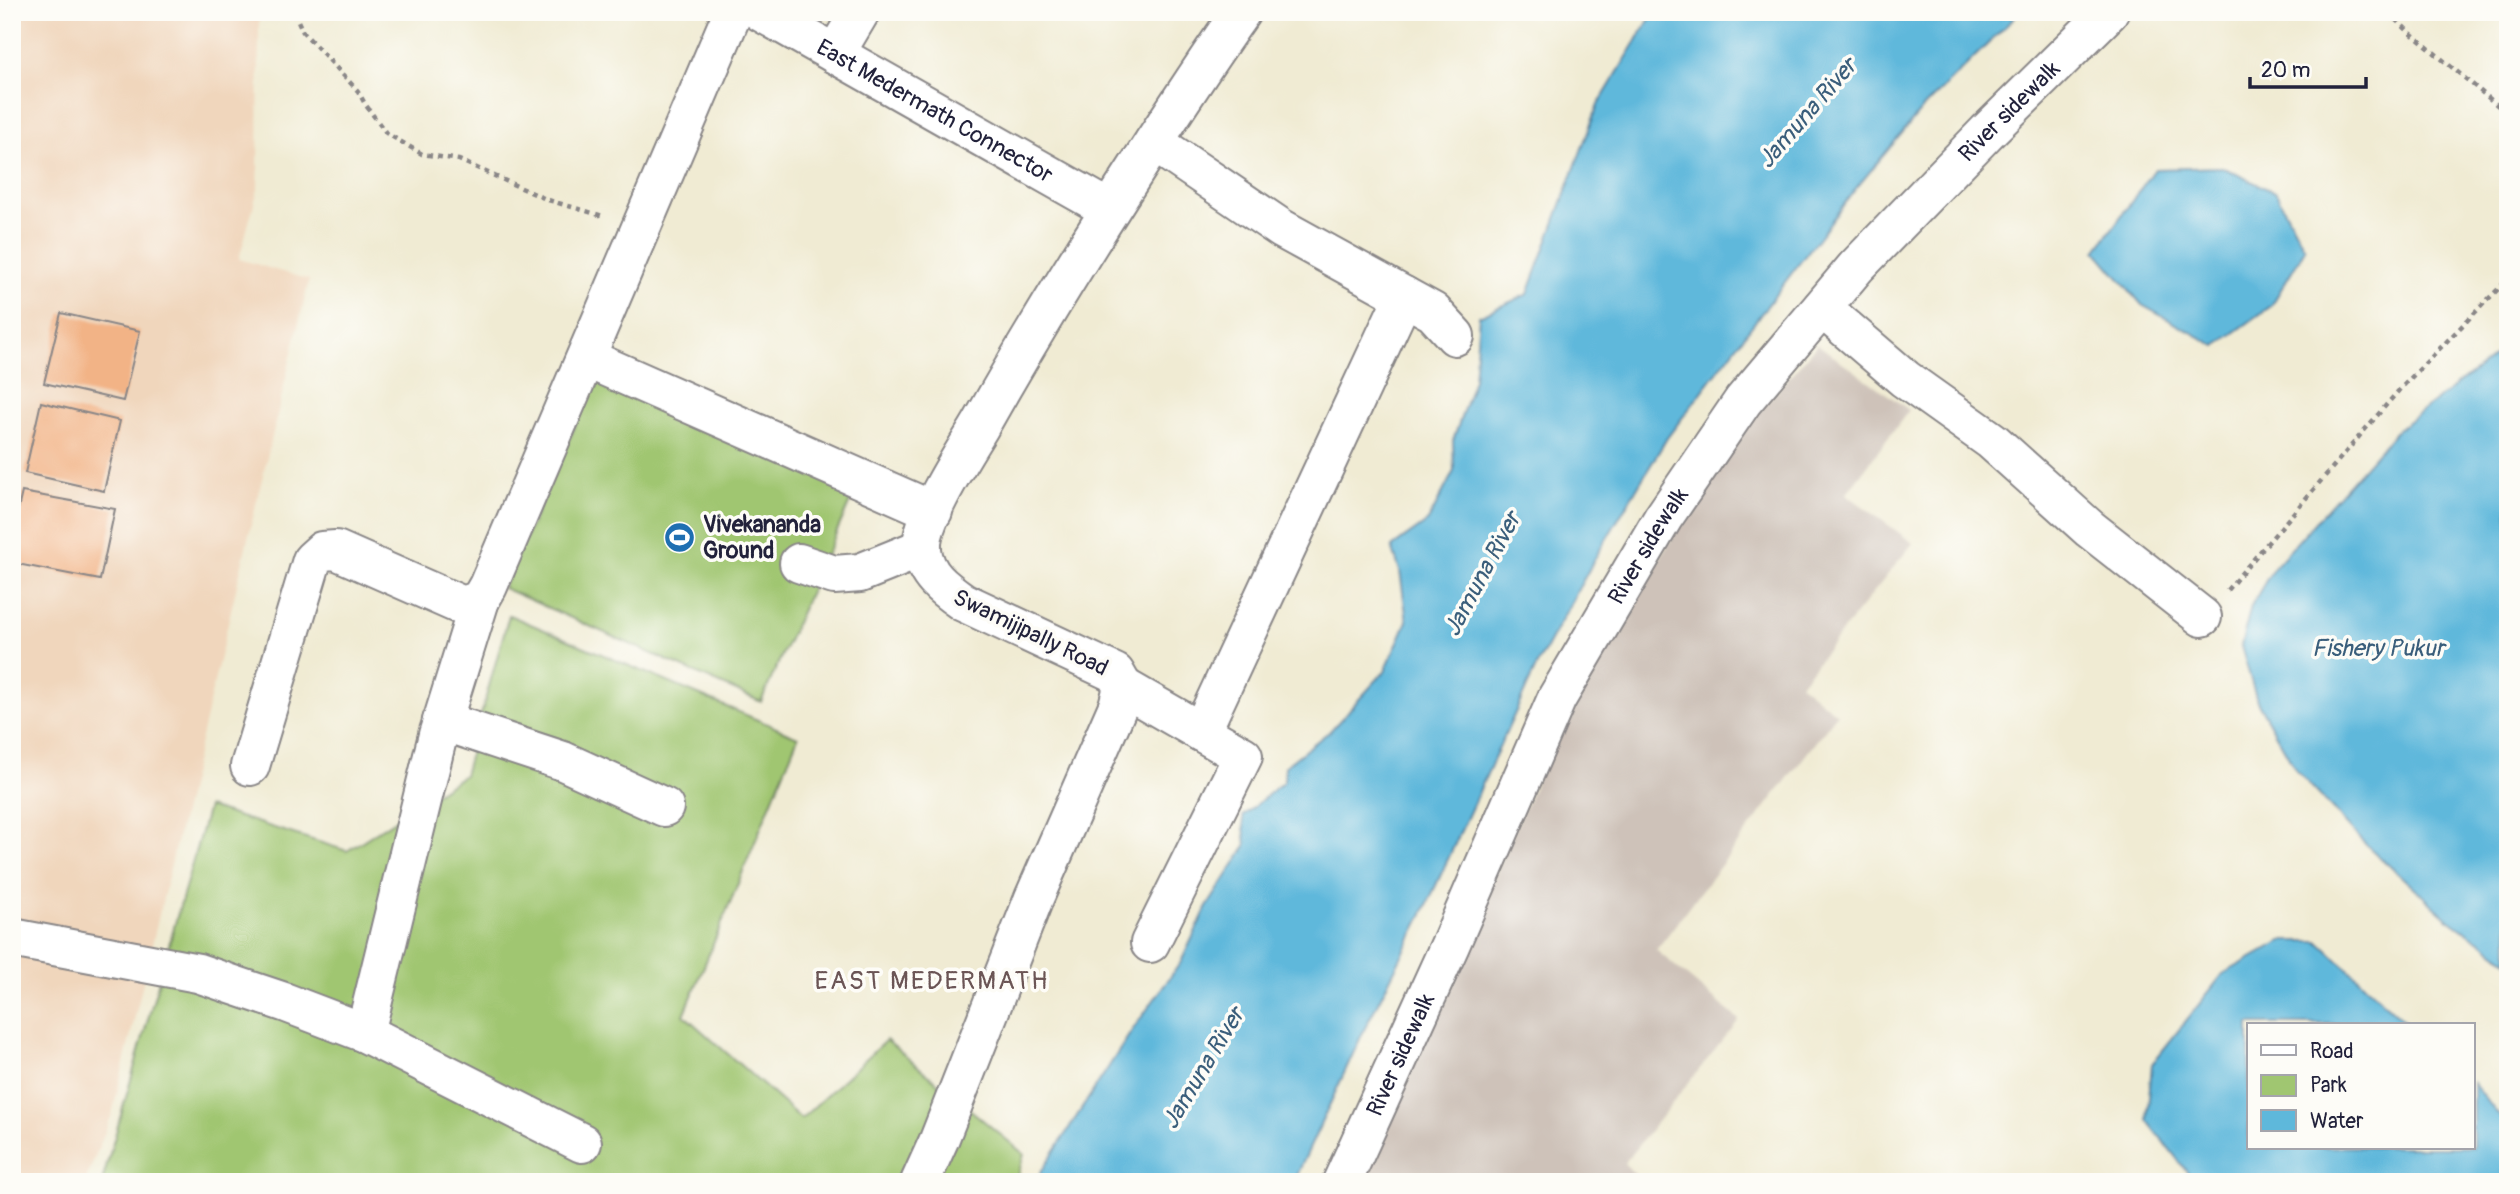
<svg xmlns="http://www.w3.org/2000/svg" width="2520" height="1194" viewBox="0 0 2520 1194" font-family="Pangolin,sans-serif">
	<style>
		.built { fill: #f0d6bc }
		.industrial { fill: #cec2b9 }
		.green { fill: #a0c671; stroke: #617456; stroke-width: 2 }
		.water { fill: #5eb8db; stroke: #406d8b; stroke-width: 2 }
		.building { fill: #f2b386 }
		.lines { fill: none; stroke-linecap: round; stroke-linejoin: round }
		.minor-casing { stroke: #898687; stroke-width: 42 }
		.path { stroke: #898687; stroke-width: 4.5; stroke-dasharray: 5 5; stroke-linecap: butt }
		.minor { stroke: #fff; stroke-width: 38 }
		.labels { text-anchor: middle; stroke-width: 7; stroke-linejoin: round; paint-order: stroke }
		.street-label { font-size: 23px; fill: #22223b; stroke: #fdfcf7 }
		.poi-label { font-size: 23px; font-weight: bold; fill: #22223b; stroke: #fdfcf7; text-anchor: start }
		.water-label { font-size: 24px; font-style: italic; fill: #3a5e7b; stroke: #fdfcf7 }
		.quarter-label { font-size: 26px; letter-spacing: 2px; fill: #6b5555; stroke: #fdfcf7 }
	</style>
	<rect width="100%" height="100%" fill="#fdfcf7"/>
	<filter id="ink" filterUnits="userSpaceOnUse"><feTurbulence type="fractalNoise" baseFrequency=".0143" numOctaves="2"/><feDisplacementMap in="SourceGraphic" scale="14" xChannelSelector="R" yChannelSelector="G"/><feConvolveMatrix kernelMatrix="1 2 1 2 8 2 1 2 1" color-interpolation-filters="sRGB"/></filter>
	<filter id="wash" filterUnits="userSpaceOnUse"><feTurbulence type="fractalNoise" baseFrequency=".00686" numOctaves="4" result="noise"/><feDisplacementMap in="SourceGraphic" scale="28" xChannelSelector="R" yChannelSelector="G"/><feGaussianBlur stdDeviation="1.57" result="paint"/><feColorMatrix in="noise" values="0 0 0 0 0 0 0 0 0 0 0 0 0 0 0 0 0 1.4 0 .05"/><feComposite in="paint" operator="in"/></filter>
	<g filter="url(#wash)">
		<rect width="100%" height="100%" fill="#f0ebd3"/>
		<polygon class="built" points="12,12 259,13 258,189 239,259 309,280 112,1114 85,1182 12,1182"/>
		<polygon class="industrial" points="1817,344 1909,410 1846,494 1913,543 1800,684 1837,714 1656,950 1739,1020 1624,1163 1642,1182 1363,1182 1564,717 1718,462"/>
		<g class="green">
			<polygon points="599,372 857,486 761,702 503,588"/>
			<polygon points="509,615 798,737 684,1015 801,1119 886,1040 1024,1154 1016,1182 102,1182 208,807 347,851 464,775"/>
		</g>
		<g class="water">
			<polygon points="1654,12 2020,12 1922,109 1857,187 1667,438 1598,553 1538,663 1421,918 1364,1030 1294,1182 1039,1182 1039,1175 1133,1029 1181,962 1207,907 1246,846 1243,816 1284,781 1285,766 1330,731 1385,671 1407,621 1400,571 1392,547 1428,521 1454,471 1453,441 1474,379 1479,316 1528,294 1598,105"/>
			<polygon points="2222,167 2276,193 2305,249 2271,306 2216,346 2142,305 2096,251 2155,169"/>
			<polygon points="2508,351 2508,961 2446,917 2362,841 2296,770 2257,701 2241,646 2251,606 2273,569 2396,431 2497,354"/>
			<polygon points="2282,941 2318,941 2407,1024 2249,1024 2249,1147 2473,1147 2473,1083 2508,1127 2508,1182 2195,1182 2147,1120 2152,1064 2223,974"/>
		</g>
		<g id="blocks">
			<g class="building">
				<polygon points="61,313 140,331 123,401 44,383"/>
				<polygon points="41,402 120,421 104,491 25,473"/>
				<polygon points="22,492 115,509 100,580 12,563 12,535"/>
			</g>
		</g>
	</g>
	<g filter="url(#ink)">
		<use href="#blocks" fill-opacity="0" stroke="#898687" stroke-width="2"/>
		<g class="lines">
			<defs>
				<g id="minor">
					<path id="s1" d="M761,12L1109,209"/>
					<polyline points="835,54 860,12"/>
					<polyline points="1154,142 1282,229 1433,312 1455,336"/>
					<polyline points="1822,308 1905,379 1992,441 2090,529 2202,617"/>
					<polyline points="586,358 933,511"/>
					<polyline points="799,563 834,575 860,573 922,548"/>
					<polyline points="1123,687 1243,756 1150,943"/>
					<polyline points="442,721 563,761 664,807"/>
					<polyline points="1201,732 1404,296"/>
					<polyline points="250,766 312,560 322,551 336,550 463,606 480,600 488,586 733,12"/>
					<polyline points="12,938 198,973 284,1002 365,1033 582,1143"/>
					<polyline points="365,1033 438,735 480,600"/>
					<path d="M920,1182L939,1140L1034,898L1118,706L1123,687L1115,673L963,602C943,588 925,575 922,550C919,520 964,453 980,426C1035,328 1094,234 1155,140C1183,97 1211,54 1241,12"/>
					<path id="s2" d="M1342,1182L1450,945L1557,698L1663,518L1743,401L1856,267L1987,132L2109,12"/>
				</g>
			</defs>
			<use href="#minor" class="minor-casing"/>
			<g class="path">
				<polyline points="294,12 303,32 358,91 365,104 386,133 422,154 459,160 548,200 603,216"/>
				<polyline points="2389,12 2407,30 2508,114"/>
				<polyline points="2227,590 2400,389 2508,279"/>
			</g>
			<use href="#minor" class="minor"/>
		</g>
	</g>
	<defs>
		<symbol id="stadium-disc" viewBox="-11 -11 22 22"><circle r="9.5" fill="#1f6fb2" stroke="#fdfcf7"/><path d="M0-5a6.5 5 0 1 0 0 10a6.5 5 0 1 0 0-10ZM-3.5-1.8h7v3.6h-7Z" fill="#fff"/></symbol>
	</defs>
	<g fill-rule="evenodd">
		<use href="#stadium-disc" x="662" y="520" width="35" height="35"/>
	</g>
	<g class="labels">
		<g class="street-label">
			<text dy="8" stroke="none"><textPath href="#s1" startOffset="200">East Medermath Connector</textPath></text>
			<text dy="8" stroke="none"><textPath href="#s2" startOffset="1274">River sidewalk</textPath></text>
			<text dy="8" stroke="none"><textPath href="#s2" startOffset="707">River sidewalk</textPath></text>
			<text transform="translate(1031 632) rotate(26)" y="8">Swamijipally Road</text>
			<text dy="8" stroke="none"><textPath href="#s2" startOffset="140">River sidewalk</textPath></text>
		</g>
		<g class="poi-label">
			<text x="703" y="532">Vivekananda<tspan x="703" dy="26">Ground</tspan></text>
		</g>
		<g class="water-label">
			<text transform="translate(1807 113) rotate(-49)" y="8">Jamuna River</text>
			<text transform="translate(1482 574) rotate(-62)" y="8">Jamuna River</text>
			<text x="2378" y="656">Fishery Pukur</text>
			<text transform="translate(1203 1068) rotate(-59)" y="8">Jamuna River</text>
		</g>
		<g class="quarter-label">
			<text x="932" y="989">EAST MEDERMATH</text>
		</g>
	</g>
	<rect width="2520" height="1194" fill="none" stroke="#fdfcf7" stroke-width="42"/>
	<rect x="2247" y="1023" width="228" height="126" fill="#fdfcf7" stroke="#a5a5ac" stroke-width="2"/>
	<rect x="2261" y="1045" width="35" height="10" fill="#ffffff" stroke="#a5a5ac" stroke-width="2"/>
	<text x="2310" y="1058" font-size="21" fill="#22223b">Road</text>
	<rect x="2261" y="1075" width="35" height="21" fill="#a0c671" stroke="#a5a5ac" stroke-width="2"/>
	<text x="2310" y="1092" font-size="21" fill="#22223b">Park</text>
	<rect x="2261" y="1110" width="35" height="21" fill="#5eb8db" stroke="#a5a5ac" stroke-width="2"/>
	<text x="2310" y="1128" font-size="21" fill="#22223b">Water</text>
	<path d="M2250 77v10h116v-10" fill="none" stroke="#22223b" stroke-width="3.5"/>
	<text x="2261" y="77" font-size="21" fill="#22223b" stroke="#fdfcf7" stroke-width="5" paint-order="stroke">20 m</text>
</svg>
